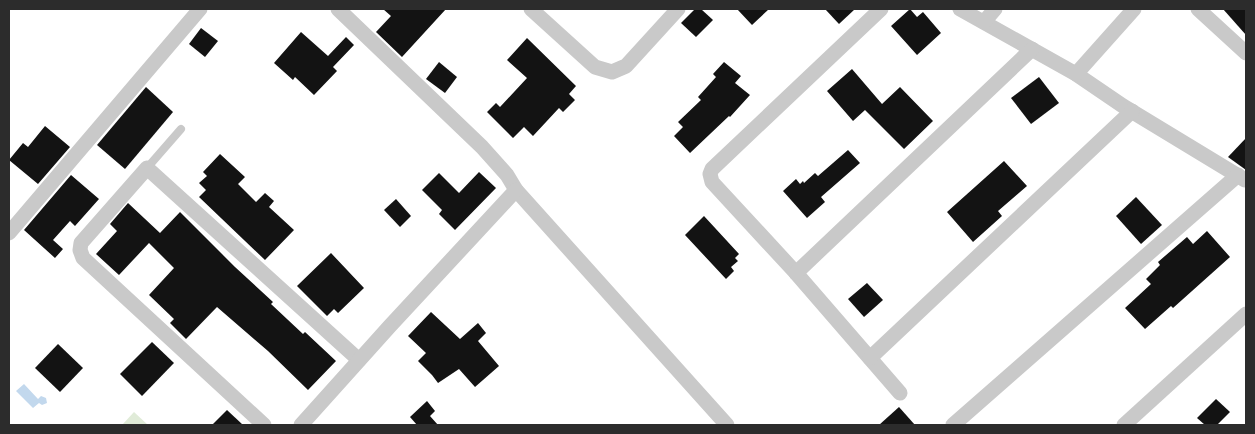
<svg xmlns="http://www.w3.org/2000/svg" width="1255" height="434" viewBox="0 0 1255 434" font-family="'Alegreya Sans',sans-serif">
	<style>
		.green { fill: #e0ebd8 }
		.water { fill: #c2d8ed }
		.building { fill: #131313 }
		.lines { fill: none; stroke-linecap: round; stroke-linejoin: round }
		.lane { stroke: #c9c9c9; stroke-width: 8 }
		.street { stroke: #c9c9c9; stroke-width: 15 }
	</style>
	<rect width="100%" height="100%" fill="#fff"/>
	<polygon class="green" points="134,412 148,425 122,425"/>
	<polygon class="water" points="24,384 38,399 41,396 46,398 47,403 42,405 39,403 33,408 16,391"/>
	<g class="building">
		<polygon points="383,9 446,9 402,57 376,32 391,16"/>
		<polygon points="695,9 701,9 713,20 696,37 681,23"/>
		<polygon points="737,9 769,9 752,25"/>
		<polygon points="825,9 855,9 839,24"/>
		<polygon points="910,9 917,17 923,12 941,33 917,55 891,26"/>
		<polygon points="1223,9 1246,9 1246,35"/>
		<polygon points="201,28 218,41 205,57 189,44"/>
		<polygon points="301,32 328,56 346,37 354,45 333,67 337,71 314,95 295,77 293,80 274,63"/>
		<polygon points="527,38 576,86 569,94 575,100 563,112 559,108 533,136 524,127 513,138 487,112 496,103 500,107 527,78 507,60"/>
		<polygon points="439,62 457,77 445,93 426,79"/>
		<polygon points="724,62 741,76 735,83 750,95 730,117 729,116 690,153 674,136 683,127 678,122 701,100 698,97 716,77 713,74"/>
		<polygon points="852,69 882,104 900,87 933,121 904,149 865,110 853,121 827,91"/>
		<polygon points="1039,77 1059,103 1031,124 1011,98"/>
		<polygon points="146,87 173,112 125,169 97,145"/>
		<polygon points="45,126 70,147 38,184 9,160 23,143 28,147"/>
		<polygon points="1246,138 1246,170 1228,157"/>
		<polygon points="848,150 860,163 821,197 825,202 807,218 783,191 796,179 800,184 803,181 804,183 815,173 818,176"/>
		<polygon points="220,154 245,177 238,184 256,202 265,193 274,201 269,207 294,230 265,260 199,197 206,190 199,183 207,176 203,172"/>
		<polygon points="1004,161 1027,186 998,211 1002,216 973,242 947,212"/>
		<polygon points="479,172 496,188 455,230 439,214 442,210 422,190 439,173 459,193"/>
		<polygon points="71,175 99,199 75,226 70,221 53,240 63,249 55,258 24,230"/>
		<polygon points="1136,197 1162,225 1141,244 1116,216"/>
		<polygon points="396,199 411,216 400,227 384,210"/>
		<polygon points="128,203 160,233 180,212 235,267 273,302 271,304 303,334 305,332 336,361 308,390 268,351 217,307 186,339 170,323 174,319 149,295 174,268 149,243 119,275 96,254 117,231 110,224"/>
		<polygon points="704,216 739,254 735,258 738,261 731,267 734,271 726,279 685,235"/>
		<polygon points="1207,231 1230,257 1173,308 1171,306 1145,329 1125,308 1151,284 1146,279 1160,265 1158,262 1187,237 1193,244"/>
		<polygon points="331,253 364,288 338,313 334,309 327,316 297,286"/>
		<polygon points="867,283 883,300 864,317 848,299"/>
		<polygon points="431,312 460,339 478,323 486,333 478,341 499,366 475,387 459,369 438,383 432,375 418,361 426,353 408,336"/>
		<polygon points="152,342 174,363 142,396 120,374"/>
		<polygon points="58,344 83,368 60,392 35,368"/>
		<polygon points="1216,399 1230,412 1217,425 1205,425 1197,418"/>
		<polygon points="427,401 435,411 430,416 438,425 417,425 410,417"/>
		<polygon points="899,407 915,425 879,425"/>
		<polygon points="227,410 243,425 212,425"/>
	</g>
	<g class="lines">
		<polyline class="lane" points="147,168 181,129"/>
		<g class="street">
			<polyline points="338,9 482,147 507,175 516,190 727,425"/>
			<polyline points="531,9 595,67 612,72 626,66 678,9"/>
			<polyline points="881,9 712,169 710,174 712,182 796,273 900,393"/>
			<polyline points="960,9 1076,74 1123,106 1245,180"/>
			<polyline points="1198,9 1246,53"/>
			<polyline points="984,22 995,9"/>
			<polyline points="1076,74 1134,9"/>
			<polyline points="9,233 200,9"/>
			<polyline points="796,273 1032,49"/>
			<polyline points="870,358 1132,111"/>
			<polyline points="264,425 83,258 80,250 81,243 147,168 359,360"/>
			<polyline points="301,425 389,327 516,190"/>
			<polyline points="953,425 1238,175"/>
			<polyline points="1124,425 1246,314"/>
		</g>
	</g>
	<rect width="1255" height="434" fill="none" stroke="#2c2c2c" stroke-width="20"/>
</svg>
